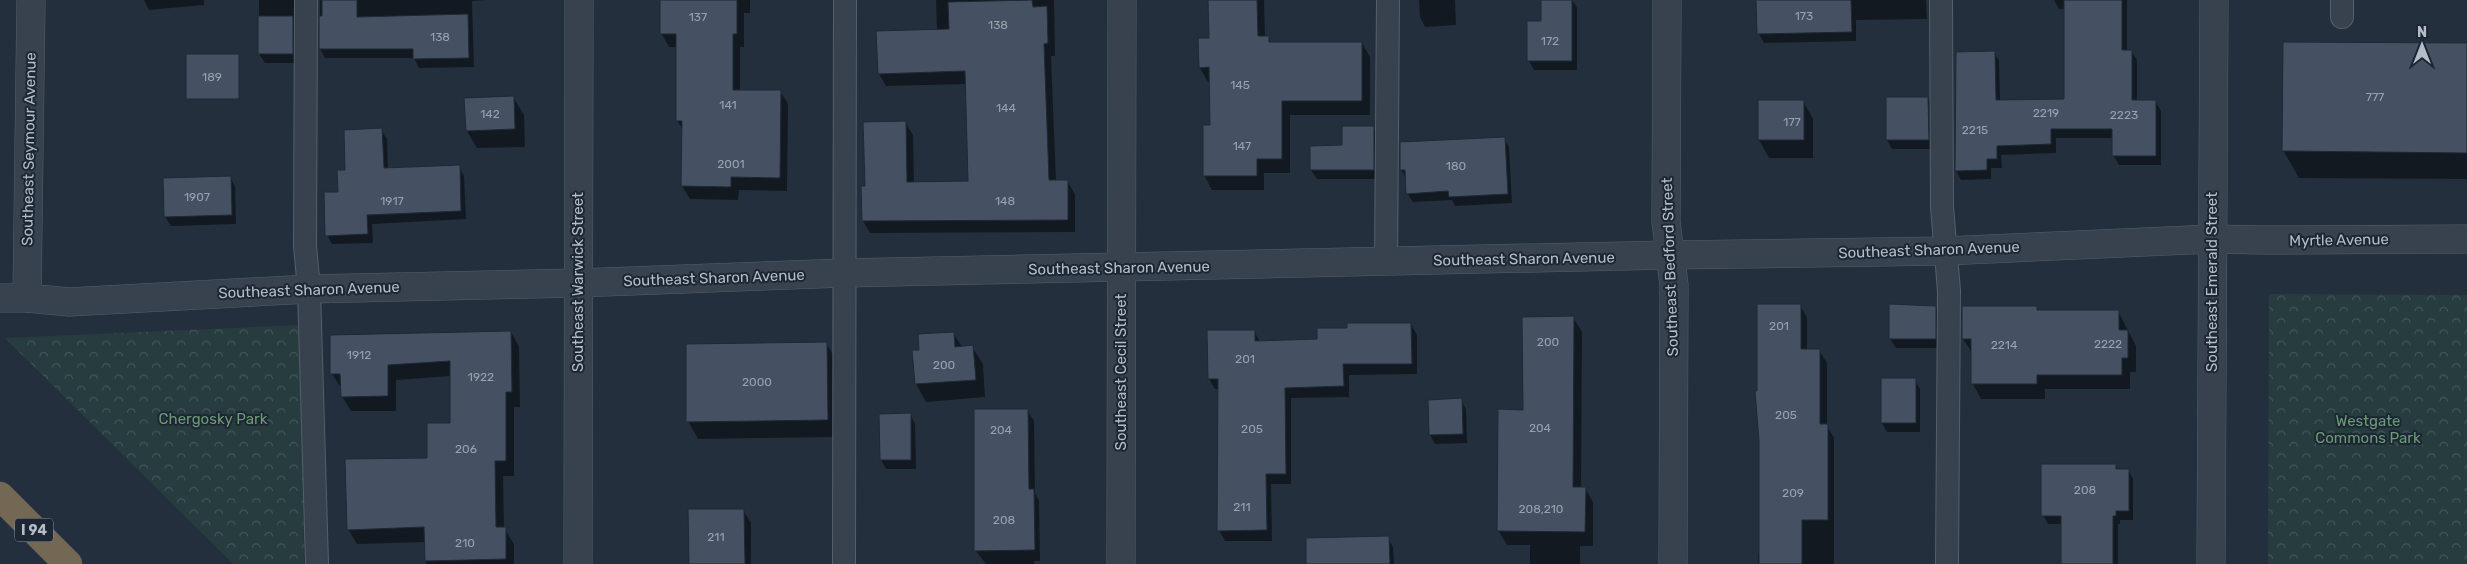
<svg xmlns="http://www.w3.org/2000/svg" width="2467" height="564" viewBox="0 0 2467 564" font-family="Rubik,sans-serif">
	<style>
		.forest { fill: url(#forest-crowns) }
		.shadow { fill: #0007 }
		.building { fill: #455162; stroke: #1f2835 }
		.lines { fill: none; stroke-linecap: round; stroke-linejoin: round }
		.service-casing { stroke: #565f6c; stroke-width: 24 }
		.minor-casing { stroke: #565f6c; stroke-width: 29 }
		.motorway-casing { stroke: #434c59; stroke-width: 29 }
		.service { stroke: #38414e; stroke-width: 22 }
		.minor { stroke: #38414e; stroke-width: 28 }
		.motorway { stroke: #746855; stroke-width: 28 }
		.labels { text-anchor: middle; stroke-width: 4; stroke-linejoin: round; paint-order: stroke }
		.number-label { font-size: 12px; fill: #98a1af }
		.shield { fill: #1d2633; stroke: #878f9c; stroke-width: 1 }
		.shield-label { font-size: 14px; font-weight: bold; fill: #b4bcc9 }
		.street-label { font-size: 15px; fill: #b4bcc9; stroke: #1d2633 }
		.park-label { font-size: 15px; fill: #6b9a76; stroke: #1d2633 }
	</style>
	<defs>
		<pattern id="forest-crowns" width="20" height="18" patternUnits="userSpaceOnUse" patternTransform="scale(1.25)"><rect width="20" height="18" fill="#263c3f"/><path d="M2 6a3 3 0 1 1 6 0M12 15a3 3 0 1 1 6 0" fill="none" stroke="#435659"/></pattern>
	</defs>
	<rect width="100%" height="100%" fill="#242f3e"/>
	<g class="forest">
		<polygon points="2269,294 2467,295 2467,564 2268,564"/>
		<polygon points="301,325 304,564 233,564 5,338"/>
	</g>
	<g class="shadow">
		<polygon points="144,0 204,0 204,5 149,10"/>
		<polygon points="259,0 303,0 297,63 265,63 259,54"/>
		<polygon points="320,0 487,0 472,1 474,67 419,68 414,58 325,58 320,49"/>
		<polygon points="661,0 750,0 750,13 744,13 744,47 740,47 740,91 780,91 788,104 787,191 739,190 738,200 690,199 682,186 684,131 677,121 677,47 669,47 661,33"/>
		<polygon points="936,0 1054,0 1055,56 1051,56 1056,181 1067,181 1075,194 1075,232 870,233 863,221 866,187 905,122 913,135 914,183 969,182 967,84 886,86 879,74 937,30"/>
		<polygon points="1209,0 1264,0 1265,37 1268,37 1271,43 1362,43 1370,57 1370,115 1290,115 1290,173 1264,173 1264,190 1212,190 1204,175 1211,126 1210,82 1208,82 1200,68 1210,39"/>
		<polygon points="1419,0 1455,0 1456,25 1425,27 1420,17"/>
		<polygon points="1543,0 1572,0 1577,8 1577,70 1534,70 1529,61 1543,22"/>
		<polygon points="1757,0 1926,0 1927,19 1856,20 1856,41 1764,43 1759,34"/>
		<polygon points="2054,0 2127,0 2127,51 2131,51 2137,60 2137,101 2155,101 2161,111 2161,165 2119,165 2114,156 2114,138 2056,138 2056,153 2001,155 2002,168 1991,168 1991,179 1961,180 1956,171 1994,52 1999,61 2000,101 2066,100 2066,9 2059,9"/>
		<polygon points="2467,44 2467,179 2299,178 2283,150"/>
		<polygon points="513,97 524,115 525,147 477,148 467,131"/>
		<polygon points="1928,98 1933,108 1933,149 1892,149 1887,140"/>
		<polygon points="1759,101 1803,101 1813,119 1813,158 1769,158 1759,140"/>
		<polygon points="1373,128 1378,137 1378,179 1317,179 1311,170"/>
		<polygon points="381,130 387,139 388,170 459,167 464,176 466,219 372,224 373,243 332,244 327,235 347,171"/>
		<polygon points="1504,138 1509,147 1512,203 1455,206 1452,200 1413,202 1407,193 1407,180 1401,170 1401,143"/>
		<polygon points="230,177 235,186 236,224 171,226 165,217"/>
		<polygon points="1800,305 1807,318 1807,350 1819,350 1827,363 1827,426 1834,438 1834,564 1758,564 1758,553 1760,553"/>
		<polygon points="1890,305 1935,307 1940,316 1940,348 1896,348 1890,339"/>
		<polygon points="2036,307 2039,311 2118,311 2136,346 2136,372 2130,372 2130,389 2045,389 2045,399 1981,399 1973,384 1973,354 1963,339"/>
		<polygon points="1573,317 1582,332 1581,488 1585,488 1593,502 1593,546 1580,546 1580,564 1530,564 1530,545 1507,545 1498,530 1525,411"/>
		<polygon points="1411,324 1417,335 1417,374 1349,375 1349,397 1291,398 1291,484 1271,484 1272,541 1225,541 1219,530 1219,389 1215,389 1209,379 1254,331 1260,342 1318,340 1348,329"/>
		<polygon points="511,332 519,347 520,407 514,407 514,476 503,476 504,528 514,544 514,564 426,564 426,542 357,544 348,529 428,459 452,425 451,376 396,380 396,411 351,411 342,396 342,389 332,374"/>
		<polygon points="953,333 962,347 972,347 983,364 985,397 926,402 916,384 913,351 921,351"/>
		<polygon points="826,343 837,361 837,437 698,439 688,421"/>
		<polygon points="1915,380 1920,389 1920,432 1887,432 1882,423"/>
		<polygon points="1461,400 1466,409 1467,443 1435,444 1430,435"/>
		<polygon points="1027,410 1034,421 1035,493 1039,501 1040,561 1034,561 1034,564 986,564 976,551"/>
		<polygon points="910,414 915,424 916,469 886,469 881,460"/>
		<polygon points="2115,465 2118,470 2128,470 2133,479 2133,520 2120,520 2120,524 2118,524 2118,564 2062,564 2062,524 2048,524 2043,515"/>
		<polygon points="743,510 751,523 751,564 690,564"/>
		<polygon points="1388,538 1393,547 1394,564 1355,564"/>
	</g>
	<g class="building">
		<polygon points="322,0 357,0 357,17 468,14 469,58 413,59 413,49 319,49 319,16 322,16"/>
		<polygon points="660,0 737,0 737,34 733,34 733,90 781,90 780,178 731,177 731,187 681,186 682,121 676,121 676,34 660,34"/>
		<polygon points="1032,0 1033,7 1047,6 1048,43 1044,44 1049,180 1068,180 1068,220 862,221 861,186 865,186 863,122 906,121 907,182 968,181 965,71 878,74 876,31 949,29 948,2"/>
		<polygon points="1208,0 1257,0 1258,36 1269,36 1269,42 1362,42 1362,101 1282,101 1282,159 1257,159 1257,176 1203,176 1203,125 1210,125 1209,67 1199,68 1198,38 1209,38"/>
		<polygon points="1541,0 1572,0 1572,61 1527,61 1527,21 1541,21"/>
		<polygon points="1756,0 1851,0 1852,32 1757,34"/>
		<polygon points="2064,0 2122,0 2122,50 2132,50 2132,100 2156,100 2156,156 2112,156 2112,129 2051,129 2051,144 1997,146 1997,159 1987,159 1987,170 1955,171 1956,52 1995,51 1996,100 2064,99"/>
		<rect x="258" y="16" width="35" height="38"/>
		<polygon points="2283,42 2467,43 2467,153 2282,151"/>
		<rect x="186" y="54" width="53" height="45"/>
		<polygon points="514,96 515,129 466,131 464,98"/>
		<polygon points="1886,97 1928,97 1929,140 1886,140"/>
		<rect x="1758" y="100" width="46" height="40"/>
		<polygon points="1342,126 1374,126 1374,170 1310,170 1310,146 1342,145"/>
		<polygon points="382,128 384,168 460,165 461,211 367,215 368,234 325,236 324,192 338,192 337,170 345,170 344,130"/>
		<polygon points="1505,137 1508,194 1449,197 1448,191 1406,194 1405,170 1400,170 1400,142"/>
		<polygon points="231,176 232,215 164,217 163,178"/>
		<polygon points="1757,304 1801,304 1801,349 1820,349 1820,424 1828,424 1828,520 1802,520 1802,564 1759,564 1759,441 1755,391 1757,391"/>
		<polygon points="1889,304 1936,306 1936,339 1889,339"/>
		<polygon points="1962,306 2037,306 2037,310 2119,310 2119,330 2128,330 2128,358 2122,358 2122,375 2037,375 2037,384 1971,384 1971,339 1962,339"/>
		<polygon points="1574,316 1573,487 1586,487 1585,532 1497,531 1498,409 1523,410 1522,317"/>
		<polygon points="1347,323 1411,323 1412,364 1343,364 1344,386 1285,388 1286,474 1266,474 1267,530 1217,531 1218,379 1208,379 1207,330 1255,330 1255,341 1317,339 1317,328 1347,328"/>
		<polygon points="511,331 512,392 506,392 506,461 495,461 496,527 506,527 506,559 425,561 424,527 347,530 345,459 427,458 427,423 450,423 450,361 388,365 388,396 341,397 340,374 330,374 330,335"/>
		<polygon points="954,332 955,347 973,345 976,380 915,384 912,350 919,350 918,334"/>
		<polygon points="827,342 828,420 686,422 686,344"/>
		<rect x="1881" y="378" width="35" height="45"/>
		<polygon points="1462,398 1463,434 1429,435 1428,400"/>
		<polygon points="974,409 1028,409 1029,489 1034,489 1035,550 974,551"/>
		<polygon points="911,413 911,460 880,460 879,414"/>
		<polygon points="2041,464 2116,464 2116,469 2129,469 2129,511 2116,511 2116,516 2113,516 2113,564 2061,564 2061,516 2041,516"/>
		<polygon points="688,509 744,509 745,564 689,564"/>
		<polygon points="1389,536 1390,564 1306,564 1306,538"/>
	</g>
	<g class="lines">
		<defs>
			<g id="service">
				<polyline points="306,0 305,246 309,289 317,564"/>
				<polyline points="1941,0 1942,207 1949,291 1947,564"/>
				<polyline points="2342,0 2342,17"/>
				<polyline points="1386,262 1388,0"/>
				<polyline points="844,564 845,0"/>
			</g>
			<g id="minor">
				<polyline points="1667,0 1666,222 1674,285 1673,564"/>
				<polyline points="0,298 27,298 69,302 309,289 578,283 844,273 1669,255 1945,251 2212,239 2264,240 2467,239"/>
				<polyline points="27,298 31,0"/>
				<polyline points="578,564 579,0"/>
				<polyline points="1121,564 1122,0"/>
				<polyline points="2211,564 2214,0"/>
			</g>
			<polyline id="motorway" points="0,496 68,564"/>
		</defs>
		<use href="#service" class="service-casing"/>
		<use href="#minor" class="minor-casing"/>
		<use href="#motorway" class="motorway-casing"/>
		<use href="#service" class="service"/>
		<use href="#minor" class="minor"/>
		<use href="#motorway" class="motorway"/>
	</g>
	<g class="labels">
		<g class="number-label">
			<text x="1804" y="20">173</text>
			<text x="698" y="21">137</text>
			<text x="998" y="29">138</text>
			<text x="440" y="41">138</text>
			<text x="1550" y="45">172</text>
			<text x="212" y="81">189</text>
			<text x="1240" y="89">145</text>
			<text x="2375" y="101">777</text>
			<text x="728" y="109">141</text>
			<text x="1006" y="112">144</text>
			<text x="2046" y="117">2219</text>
			<text x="490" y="118">142</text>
			<text x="2124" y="119">2223</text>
			<text x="1792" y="126">177</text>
			<text x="1975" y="134">2215</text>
			<text x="1242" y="150">147</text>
			<text x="731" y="168">2001</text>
			<text x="1456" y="170">180</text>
			<text x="197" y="201">1907</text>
			<text x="392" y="205">1917</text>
			<text x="1005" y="205">148</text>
			<text x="1779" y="330">201</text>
			<text x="1548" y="346">200</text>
			<text x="2108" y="348">2222</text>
			<text x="2004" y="349">2214</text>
			<text x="359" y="359">1912</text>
			<text x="1245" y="363">201</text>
			<text x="944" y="369">200</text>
			<text x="481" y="381">1922</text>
			<text x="757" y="386">2000</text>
			<text x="1786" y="419">205</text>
			<text x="1540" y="432">204</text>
			<text x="1252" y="433">205</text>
			<text x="1001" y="434">204</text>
			<text x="466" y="453">206</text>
			<text x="2085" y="494">208</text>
			<text x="1793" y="497">209</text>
			<text x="1242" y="511">211</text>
			<text x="1541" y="513">208,210</text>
			<text x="1004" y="524">208</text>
			<text x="716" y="541">211</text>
			<text x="465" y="547">210</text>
		</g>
		<rect class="shield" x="15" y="518.5" width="38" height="23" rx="4"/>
		<g class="shield-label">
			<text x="34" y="535">I 94</text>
		</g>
		<g class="street-label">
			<text transform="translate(29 149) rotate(-89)" y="5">Southeast Seymour Avenue</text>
			<text transform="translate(2339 240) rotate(-1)" y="5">Myrtle Avenue</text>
			<text transform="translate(1929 250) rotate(-2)" y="5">Southeast Sharon Avenue</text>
			<text transform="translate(1524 259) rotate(-1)" y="5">Southeast Sharon Avenue</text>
			<text transform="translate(1670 267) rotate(-92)" y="5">Southeast Bedford Street</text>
			<text transform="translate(1119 268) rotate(-1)" y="5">Southeast Sharon Avenue</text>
			<text transform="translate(714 278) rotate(-2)" y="5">Southeast Sharon Avenue</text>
			<text transform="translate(578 282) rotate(-90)" y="5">Southeast Warwick Street</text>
			<text transform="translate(2212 282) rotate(-90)" y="5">Southeast Emerald Street</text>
			<text transform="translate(309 290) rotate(-2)" y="5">Southeast Sharon Avenue</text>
			<text transform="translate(1121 372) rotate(-90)" y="5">Southeast Cecil Street</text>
		</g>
		<g class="park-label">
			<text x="213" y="424">Chergosky Park</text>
			<text x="2368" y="426">Westgate<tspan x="2368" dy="17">Commons Park</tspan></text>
		</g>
	</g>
	<g transform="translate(2422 45)" stroke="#1d2633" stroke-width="4" paint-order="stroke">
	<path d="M0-4L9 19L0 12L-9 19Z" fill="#b4bcc9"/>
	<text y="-8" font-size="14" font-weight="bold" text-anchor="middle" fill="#b4bcc9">N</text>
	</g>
</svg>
